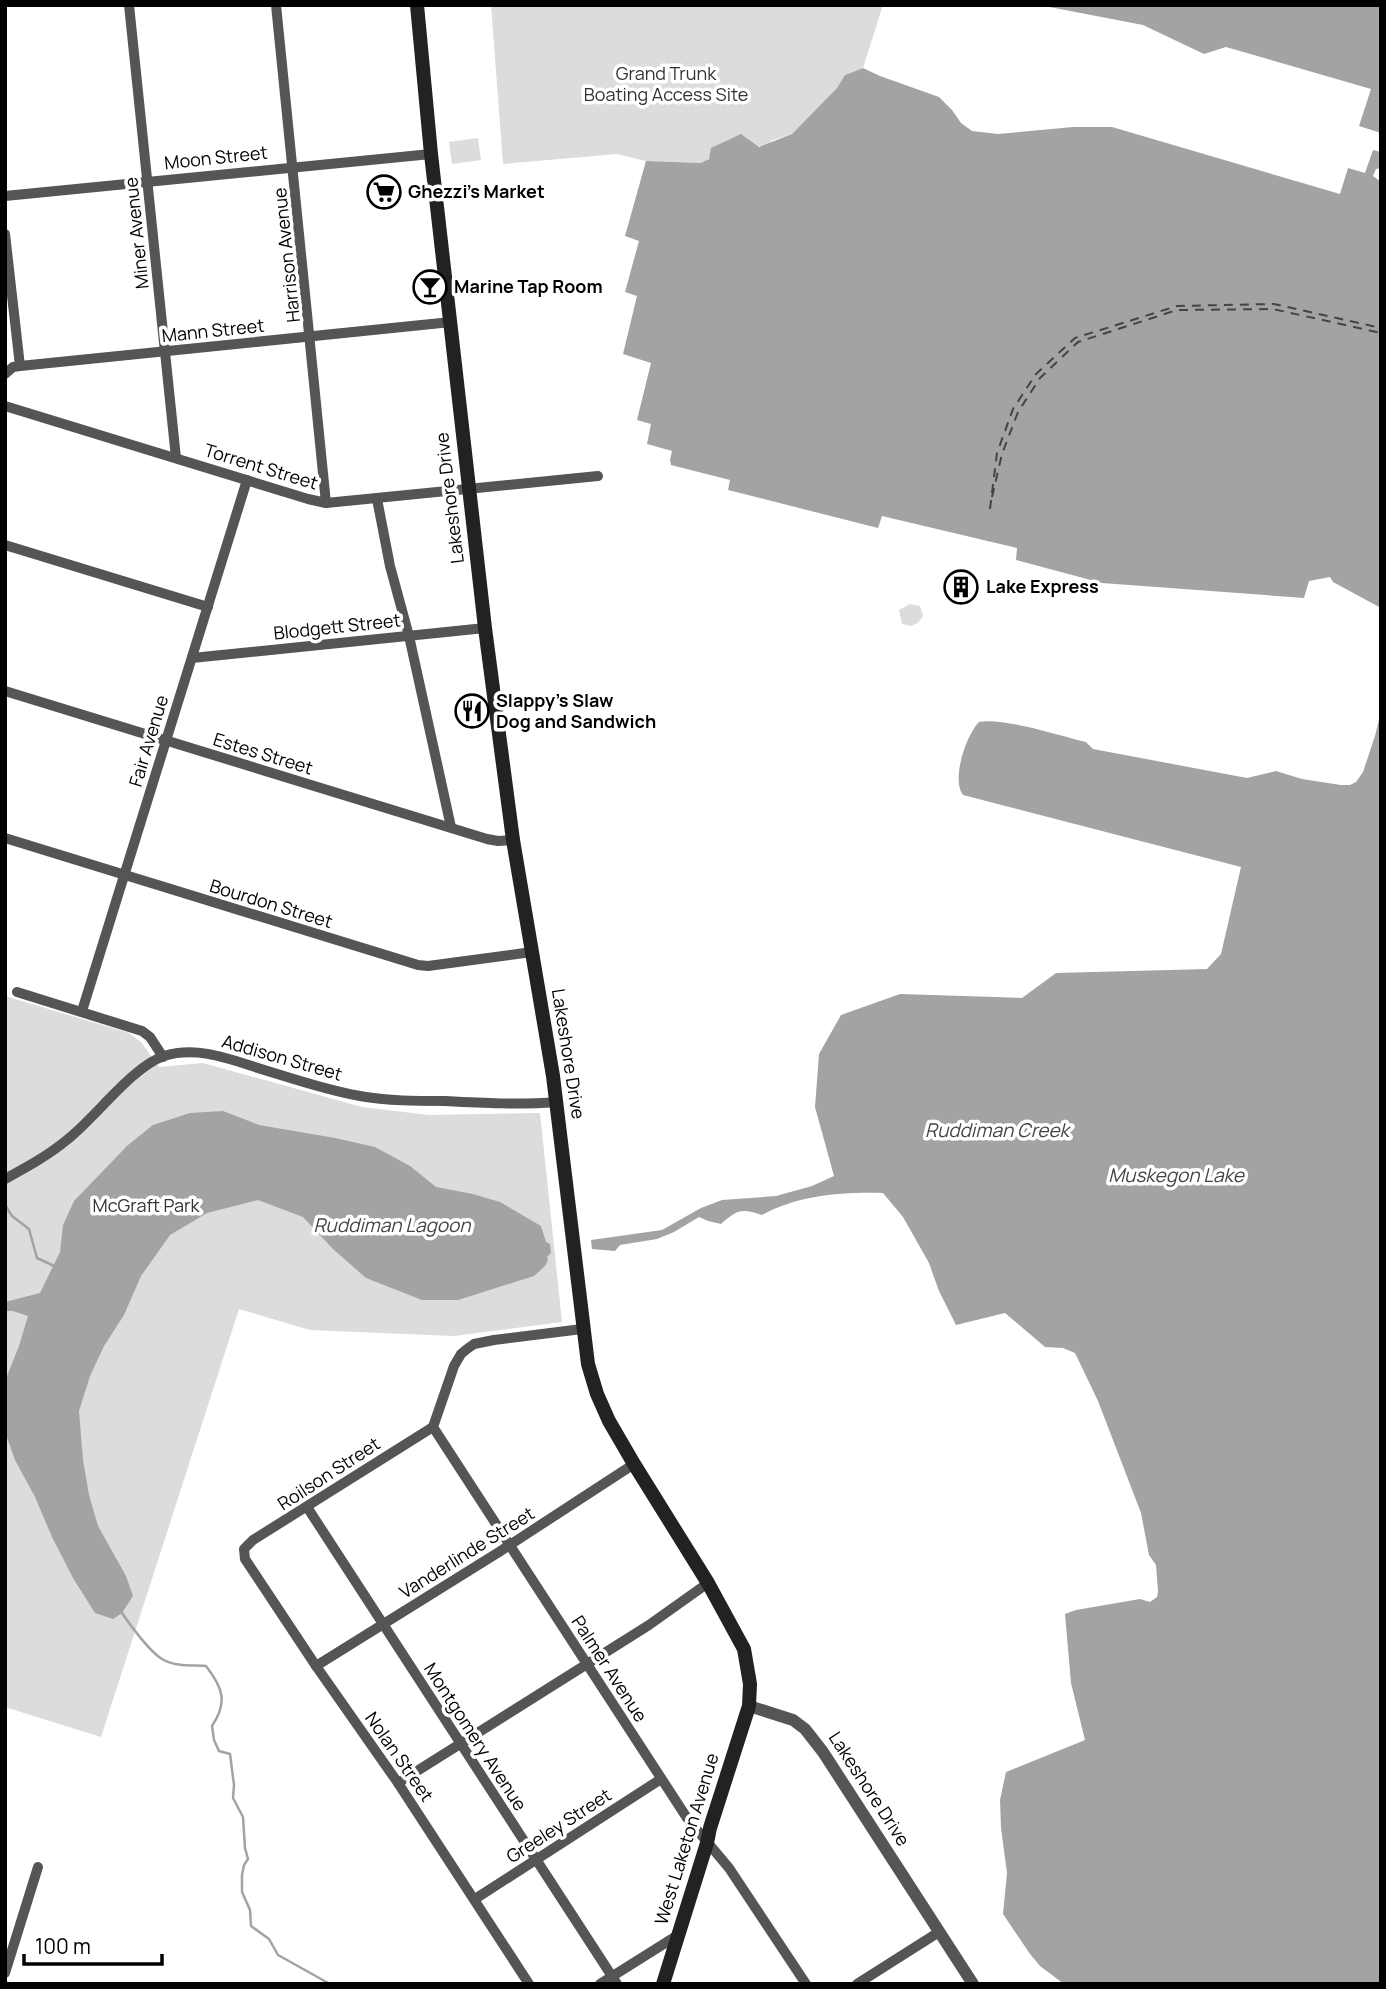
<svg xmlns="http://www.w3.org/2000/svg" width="1386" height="1989" viewBox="0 0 1386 1989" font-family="Manrope,sans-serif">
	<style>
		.green { fill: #dcdcdc }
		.water { fill: #a3a3a3 }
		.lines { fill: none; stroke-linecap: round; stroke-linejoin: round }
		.stream { stroke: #a3a3a3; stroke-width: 2.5 }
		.ferry { stroke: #444; stroke-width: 2; stroke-dasharray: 9 7; stroke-linecap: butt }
		.minor { stroke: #555; stroke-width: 10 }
		.tertiary { stroke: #555; stroke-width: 12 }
		.secondary { stroke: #222; stroke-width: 14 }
		.labels { text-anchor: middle; stroke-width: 7; stroke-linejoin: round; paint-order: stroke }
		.park-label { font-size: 18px; fill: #333; stroke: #fff }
		.street-label { font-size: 18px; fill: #000; stroke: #fff }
		.poi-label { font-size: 18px; font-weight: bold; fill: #000; stroke: #fff; text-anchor: start }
		.water-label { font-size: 19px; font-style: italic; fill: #444; stroke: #fff }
	</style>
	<rect width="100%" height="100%" fill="#fff"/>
	<g class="green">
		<polygon points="491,5 883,5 863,68 845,75 837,88 792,134 773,140 764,146 755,146 746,137 711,155 706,161 701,163 646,161 617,154 503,164"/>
		<polygon points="478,138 481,160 452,164 449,142"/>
		<polygon points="910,604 920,606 923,616 918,623 911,626 902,624 899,610"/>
		<polygon points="5,996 129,1033 141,1042 159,1067 203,1063 362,1107 429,1115 540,1113 562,1322 454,1336 310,1330 239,1309 101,1737 5,1707"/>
	</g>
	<g class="water">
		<polygon points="1039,5 1381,5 1381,133 1359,126 1371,89 1226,47 1204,54 1143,25"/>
		<polygon points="863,68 880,76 939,97 952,110 961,123 972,131 998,134 1073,127 1112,127 1340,194 1348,168 1365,173 1373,150 1381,152 1381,168 1376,169 1373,176 1381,182 1381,608 1333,582 1330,577 1309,581 1304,598 1102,583 1016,560 1017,548 882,516 878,528 728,490 730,480 671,465 670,460 672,451 647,444 651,424 637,420 651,363 623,354 637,296 625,292 639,241 625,236 646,161 701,163 709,159 711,148 741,134 759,147 792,134 837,88 845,75"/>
		<path d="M1381,711V1984H1064L1040,1966L1030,1954L1003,1914L1007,1873L1001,1828L1000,1800L1006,1772L1085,1740L1071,1683L1065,1614L1076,1610L1140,1599L1150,1602L1157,1597L1158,1591L1156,1565L1149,1555L1141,1513L1098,1401L1075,1353L1063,1348L1045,1347L1005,1313L956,1325L939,1291L929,1263L903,1217L883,1193C841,1192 799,1195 762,1215C741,1208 737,1210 721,1224L708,1221L699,1217L674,1232L657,1239L620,1245L615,1251L592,1249L591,1240L662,1230L701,1208L722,1200L776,1196L812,1186L834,1176L815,1107L819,1054L841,1015L900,994L1022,998L1056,973L1207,969L1221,954L1241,867L963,795C951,780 966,735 979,722C1002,717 1061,736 1086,742L1093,749L1247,778L1276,771L1302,779L1341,785H1350L1356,782L1363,772L1375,736Z"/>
		<polygon points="223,1111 259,1125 335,1138 375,1147 410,1166 436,1187 473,1194 500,1202 541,1226 546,1242 550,1244 551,1253 547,1257 548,1260 545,1266 534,1276 458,1300 422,1300 366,1278 333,1249 303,1217 258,1200 207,1213 170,1235 141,1276 124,1315 104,1346 90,1376 79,1411 83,1460 89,1495 98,1526 126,1576 133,1596 122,1613 113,1619 95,1613 73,1578 52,1537 35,1497 15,1460 5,1432 5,1381 19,1346 28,1316 13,1311 5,1311 5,1302 40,1293 60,1252 63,1225 74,1201 128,1145 153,1125 190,1113"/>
	</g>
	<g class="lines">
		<g class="stream">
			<polyline points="5,1205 12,1216 29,1229 37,1258 54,1266"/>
			<path d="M122,1613C130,1625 150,1652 162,1659C175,1667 193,1665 206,1666C223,1688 228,1702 212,1726L214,1740L219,1751L230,1754L234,1785L233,1798L243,1817L245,1848L248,1859L244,1865L242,1875V1892L250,1910L251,1926L269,1939L278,1955L330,1984"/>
		</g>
		<g class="ferry">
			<polyline points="992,497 1002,454 1018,412 1040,378 1078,342 1177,310 1273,309 1381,333"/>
			<polyline points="990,509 997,453 1013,409 1036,374 1075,338 1177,306 1274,304 1381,328"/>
		</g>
		<g class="minor">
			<polyline points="129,5 176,458"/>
			<polyline points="276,5 326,503"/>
			<polyline points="5,196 431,154"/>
			<polyline points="5,234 20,366 13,367 5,374"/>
			<polyline points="20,366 451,322"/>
			<polyline points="5,406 308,499 326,503 598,476"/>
			<polyline points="377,499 390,566 409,636 451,827"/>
			<polyline points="5,545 208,607"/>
			<polyline points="192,658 485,628"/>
			<polyline points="5,691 487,839 498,841 513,840"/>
			<polyline points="5,838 418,965 428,966 532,952"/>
			<polyline points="17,992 142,1031 150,1037 163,1057"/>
			<polyline points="82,1011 247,480"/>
			<path d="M5,1179C27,1167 49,1155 68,1139C96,1117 132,1067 164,1056C196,1046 227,1058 258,1068C291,1078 325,1090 360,1096C388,1101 417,1101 445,1101C482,1103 519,1105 556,1102"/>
			<polyline points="582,1329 494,1340 474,1344 467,1349 461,1354 454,1366 433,1427 687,1818 729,1868 806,1984"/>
			<polyline points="433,1427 253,1540 244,1549 245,1559 316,1666 398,1783 529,1984"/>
			<polyline points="307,1507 617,1984"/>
			<polyline points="316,1666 499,1552 634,1464"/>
			<polyline points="398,1783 649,1625 708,1583"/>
			<polyline points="475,1899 661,1779"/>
			<polyline points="5,1973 38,1867"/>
			<polyline points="600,1984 678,1935"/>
			<polyline points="857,1984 939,1932"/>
		</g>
		<polyline class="tertiary" points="749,1706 793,1720 805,1729 823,1752 973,1984"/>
		<polyline class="secondary" points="417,5 431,154 485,628 513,840 553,1076 588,1364 597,1394 609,1421 634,1464 708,1583 744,1649 750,1684 749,1706 710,1828 707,1843 663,1984"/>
	</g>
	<defs>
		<symbol id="supermarket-ring" viewBox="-11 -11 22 22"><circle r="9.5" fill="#fff" stroke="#000" stroke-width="1.5"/><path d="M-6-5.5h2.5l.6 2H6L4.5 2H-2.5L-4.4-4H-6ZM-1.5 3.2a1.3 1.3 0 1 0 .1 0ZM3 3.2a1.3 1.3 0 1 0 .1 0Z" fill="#000"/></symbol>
		<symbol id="bar-ring" viewBox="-11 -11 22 22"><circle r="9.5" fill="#fff" stroke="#000" stroke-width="1.5"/><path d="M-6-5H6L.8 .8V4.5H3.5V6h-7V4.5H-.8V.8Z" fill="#000"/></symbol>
		<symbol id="building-ring" viewBox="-11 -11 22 22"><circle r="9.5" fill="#fff" stroke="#000" stroke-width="1.5"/><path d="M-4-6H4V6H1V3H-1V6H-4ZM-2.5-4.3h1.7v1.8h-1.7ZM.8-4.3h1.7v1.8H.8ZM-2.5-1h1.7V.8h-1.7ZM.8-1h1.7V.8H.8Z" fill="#000"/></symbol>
		<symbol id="restaurant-ring" viewBox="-11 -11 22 22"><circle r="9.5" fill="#fff" stroke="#000" stroke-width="1.5"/><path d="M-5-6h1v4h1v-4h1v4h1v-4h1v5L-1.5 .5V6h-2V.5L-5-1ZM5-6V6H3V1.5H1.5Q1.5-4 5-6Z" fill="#000"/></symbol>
	</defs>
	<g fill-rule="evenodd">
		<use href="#supermarket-ring" x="365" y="173" width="38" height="38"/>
		<use href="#bar-ring" x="411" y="268" width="38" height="38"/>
		<use href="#building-ring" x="942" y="568" width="38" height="38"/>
		<use href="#restaurant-ring" x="453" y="692" width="38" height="38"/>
	</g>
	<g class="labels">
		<g class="park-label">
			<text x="666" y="80">Grand Trunk<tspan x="666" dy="21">Boating Access Site</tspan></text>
			<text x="146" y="1212">McGraft Park</text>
		</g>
		<g class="street-label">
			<text transform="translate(216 158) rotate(-6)" y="6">Moon Street</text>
			<text transform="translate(137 233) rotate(-96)" y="6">Miner Avenue</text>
			<text transform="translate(287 255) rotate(-96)" y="6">Harrison Avenue</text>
			<text transform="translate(213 331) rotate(-6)" y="6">Mann Street</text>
			<text transform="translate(261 467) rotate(17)" y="6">Torrent Street</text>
			<text transform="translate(450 498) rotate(-97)" y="6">Lakeshore Drive</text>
			<text transform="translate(337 627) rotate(-6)" y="6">Blodgett Street</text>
			<text transform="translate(149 741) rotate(-73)" y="6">Fair Avenue</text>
			<text transform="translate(263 754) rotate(17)" y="6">Estes Street</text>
			<text transform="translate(271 904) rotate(17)" y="6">Bourdon Street</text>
			<text transform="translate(568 1054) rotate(81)" y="6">Lakeshore Drive</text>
			<text transform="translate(282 1058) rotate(16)" y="6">Addison Street</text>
			<text transform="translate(329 1474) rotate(-33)" y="6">Roilson Street</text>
			<text transform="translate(467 1553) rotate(-32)" y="6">Vanderlinde Street</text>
			<text transform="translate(609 1669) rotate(57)" y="6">Palmer Avenue</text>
			<text transform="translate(475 1737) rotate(57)" y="6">Montgomery Avenue</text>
			<text transform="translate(399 1757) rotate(55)" y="6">Nolan Street</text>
			<text transform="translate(869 1789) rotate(57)" y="6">Lakeshore Drive</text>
			<text transform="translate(559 1826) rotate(-33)" y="6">Greeley Street</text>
			<text transform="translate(687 1839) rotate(-73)" y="6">West Laketon Avenue</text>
		</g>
		<g class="poi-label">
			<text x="408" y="198">Ghezzi’s Market</text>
			<text x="454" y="293">Marine Tap Room</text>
			<text x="986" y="593">Lake Express</text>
			<text x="496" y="707">Slappy’s Slaw<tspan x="496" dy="21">Dog and Sandwich</tspan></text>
		</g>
		<g class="water-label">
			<text x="997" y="1137">Ruddiman Creek</text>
			<text x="1176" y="1182">Muskegon Lake</text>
			<text x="392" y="1232">Ruddiman Lagoon</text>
		</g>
	</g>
	<rect width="1386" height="1989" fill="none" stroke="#000000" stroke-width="14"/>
	<path d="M24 1954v10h138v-10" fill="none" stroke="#000000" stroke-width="3.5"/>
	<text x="35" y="1954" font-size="21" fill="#000000" stroke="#ffffff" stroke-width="5" paint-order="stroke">100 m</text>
</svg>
